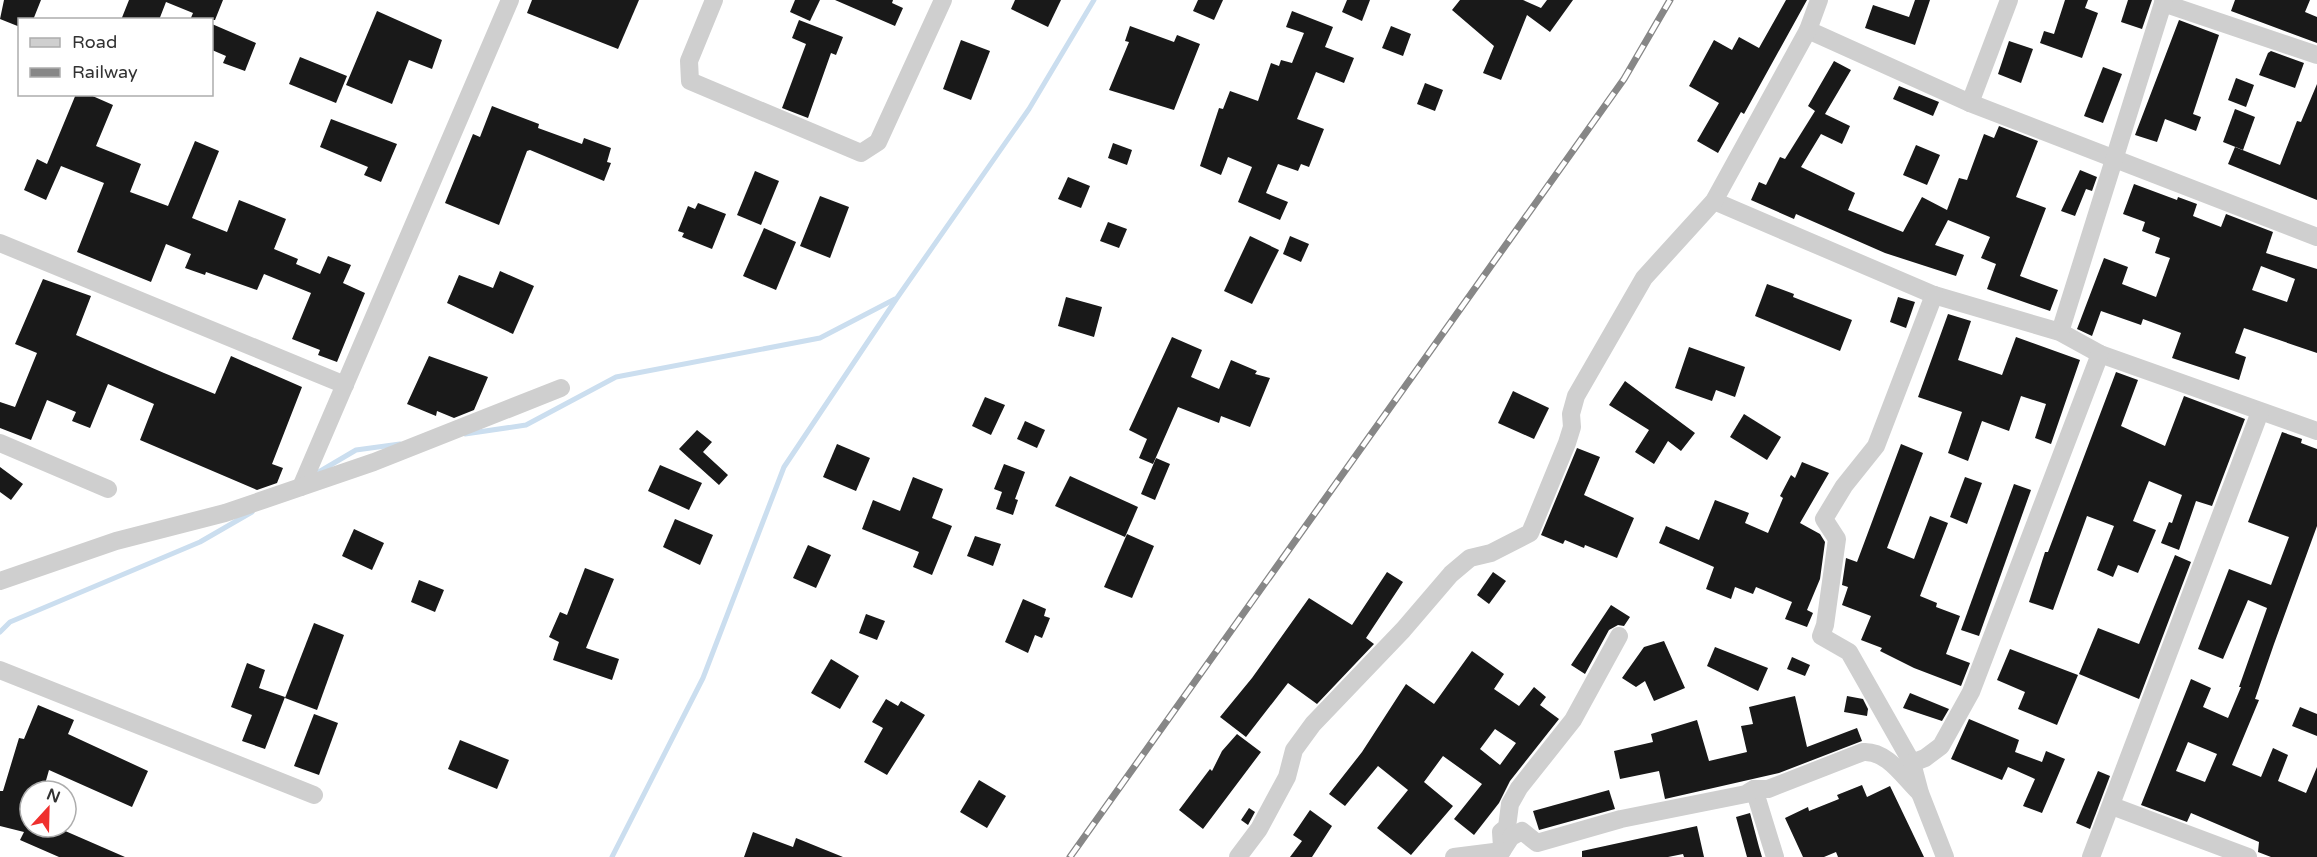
<svg xmlns="http://www.w3.org/2000/svg" width="2317" height="857" viewBox="0 0 2317 857" font-family="'Varela Round',sans-serif">
	<style>
		.lines { fill: none; stroke-linecap: round; stroke-linejoin: round }
		.stream { stroke: #cbdeef; stroke-width: 5 }
		.building { fill: #191919; fill-rule: evenodd }
		.minor { stroke: #cfcfcf; stroke-width: 18 }
		.rail-casing { stroke: #878787; stroke-width: 7 }
		.rail { stroke: #fff; stroke-width: 4.5; stroke-dasharray: 14; stroke-linecap: butt }
	</style>
	<rect width="100%" height="100%" fill="#fff"/>
	<g class="lines">
		<g class="stream">
			<polyline points="465,434 526,425 616,377 820,338 895,299"/>
			<polyline points="317,473 356,450 400,444"/>
			<polyline points="0,632 10,622 200,542 252,512"/>
			<polyline points="612,857 703,678 784,467 897,298 1029,109 1094,0"/>
		</g>
	</g>
	<g class="building">
		<polygon points="4,0 41,0 33,20 20,20 20,27 0,19"/>
		<polygon points="129,0 223,0 215,20 190,20 193,13 166,2 159,20 121,20"/>
		<polygon points="532,0 639,0 618,49 527,13"/>
		<polygon points="795,0 820,0 810,21 790,12"/>
		<polygon points="835,0 893,0 892,3 903,8 895,26"/>
		<polygon points="1015,0 1061,0 1048,27 1011,9"/>
		<polygon points="1198,0 1223,0 1214,20 1193,11"/>
		<polygon points="1347,0 1370,0 1362,21 1342,12"/>
		<polygon points="1460,0 1523,0 1541,8 1547,0 1573,0 1550,32 1527,15 1501,80 1483,73 1494,46 1452,10"/>
		<polygon points="1786,0 1807,0 1744,114 1741,112 1718,153 1697,141 1719,103 1689,86 1714,40 1732,50 1739,37 1759,48"/>
		<polygon points="1915,0 1930,0 1915,45 1865,28 1873,5 1909,17"/>
		<polygon points="2065,0 2088,0 2085,8 2098,13 2082,58 2040,43 2044,31 2054,34"/>
		<polygon points="2128,0 2152,0 2142,29 2121,22"/>
		<polygon points="2235,0 2310,0 2305,12 2317,17 2317,43 2231,11"/>
		<polygon points="377,11 442,40 432,69 409,60 392,104 346,85"/>
		<polygon points="1292,11 1333,27 1325,47 1354,58 1344,83 1316,72 1297,119 1324,129 1309,167 1301,164 1298,171 1278,164 1266,193 1288,202 1280,220 1238,202 1252,167 1228,157 1221,175 1200,166 1219,108 1223,109 1230,91 1258,101 1271,63 1279,66 1281,60 1292,63 1304,33 1286,27"/>
		<polygon points="799,20 843,37 836,55 831,53 808,118 782,108 806,44 792,38"/>
		<polygon points="2179,20 2219,35 2193,114 2201,117 2196,131 2165,119 2157,142 2135,135"/>
		<polygon points="212,24 256,43 245,71 223,63 226,56 212,50"/>
		<polygon points="1130,26 1174,42 1177,35 1200,44 1174,110 1109,90 1129,42 1125,41"/>
		<polygon points="1391,26 1411,34 1403,56 1382,48"/>
		<polygon points="961,40 990,51 971,100 943,89"/>
		<polygon points="2009,41 2033,49 2021,83 1998,74"/>
		<polygon points="2271,51 2304,63 2295,88 2259,75 2268,53"/>
		<polygon points="300,57 347,76 336,103 289,84"/>
		<polygon points="1834,61 1851,70 1825,114 1850,126 1842,144 1821,134 1801,167 1855,193 1848,210 1903,232 1922,197 1947,210 1959,178 1967,180 1984,134 1994,138 1999,126 2038,141 2016,197 2046,208 2020,276 2058,290 2050,311 1987,289 1996,264 1981,258 1990,237 1948,220 1935,245 1964,255 1956,276 1885,253 1796,214 1794,219 1751,200 1759,182 1766,185 1780,157 1785,159 1815,111 1808,106"/>
		<polygon points="2103,67 2122,74 2103,123 2084,116"/>
		<polygon points="2236,78 2254,85 2246,107 2228,100"/>
		<polygon points="1425,83 1443,90 1435,111 1417,104"/>
		<polygon points="2317,84 2317,200 2228,164 2235,147 2280,165 2297,121 2301,122"/>
		<polygon points="1899,86 1939,102 1933,116 1893,99"/>
		<polygon points="76,94 88,94 113,105 96,146 141,164 130,192 168,206 195,141 219,151 192,218 227,232 239,200 286,219 274,249 298,259 296,264 320,274 328,256 351,265 343,283 365,293 337,362 318,355 320,350 292,339 311,293 264,274 257,290 206,272 205,275 185,268 191,254 166,244 151,282 77,252 104,183 61,166 46,200 24,190 37,159 47,164"/>
		<polygon points="492,106 539,124 538,128 582,144 584,138 611,148 607,162 611,163 604,181 530,150 527,151 499,225 445,203 473,134 480,137"/>
		<polygon points="2235,109 2255,117 2243,150 2223,142"/>
		<polygon points="331,119 397,144 381,182 364,175 368,167 320,147"/>
		<polygon points="1113,143 1132,150 1127,165 1108,158"/>
		<polygon points="1916,145 1940,155 1927,185 1903,175"/>
		<polygon points="2080,170 2097,177 2092,191 2086,189 2075,216 2061,211"/>
		<polygon points="755,171 779,181 761,225 737,215"/>
		<polygon points="1068,177 1090,186 1081,208 1058,199"/>
		<path d="M2134,184L2177,200L2178,197L2197,204L2193,216L2221,227L2226,214L2273,232L2266,253L2317,269V353L2244,328L2235,353L2246,357L2239,380L2172,358L2181,333L2143,319L2141,325L2101,311L2092,336L2077,329L2104,258L2128,267L2122,284L2156,297L2170,258L2155,253L2160,238L2142,231L2145,222L2123,214ZM2261,266L2295,279L2287,302L2252,290Z"/>
		<polygon points="820,196 849,207 830,258 800,246"/>
		<polygon points="698,203 726,214 712,249 682,237 684,233 678,231 688,206 695,209"/>
		<polygon points="1108,222 1127,229 1119,248 1100,241"/>
		<polygon points="764,228 796,242 776,290 743,276"/>
		<polygon points="1250,236 1279,250 1252,304 1224,291"/>
		<polygon points="1290,236 1309,244 1301,262 1283,254"/>
		<polygon points="500,271 534,286 513,334 447,303 459,275 493,288"/>
		<polygon points="43,279 91,296 76,335 164,373 215,394 231,356 302,387 272,464 283,468 277,483 257,490 140,440 154,404 108,384 90,428 72,421 76,412 47,400 31,440 0,428 0,402 15,407 37,353 15,344"/>
		<polygon points="1767,284 1794,294 1793,297 1852,320 1840,351 1755,316"/>
		<polygon points="1066,297 1102,307 1094,337 1058,326"/>
		<polygon points="1898,297 1915,302 1906,328 1890,322"/>
		<polygon points="1948,314 1971,321 1958,360 2002,375 2016,337 2080,360 2051,444 2035,438 2046,404 2021,396 2009,431 1982,421 1968,461 1948,453 1962,412 1918,397"/>
		<polygon points="1172,337 1202,350 1191,377 1219,389 1231,360 1257,371 1255,374 1270,378 1250,427 1221,416 1219,423 1178,407 1153,464 1139,458 1147,439 1129,430"/>
		<polygon points="1689,347 1745,367 1735,397 1716,390 1712,401 1675,388"/>
		<polygon points="429,356 488,377 474,410 454,418 437,411 436,416 407,404"/>
		<polygon points="2116,372 2138,380 2121,426 2165,446 2184,396 2245,419 2212,506 2196,501 2179,550 2161,543 2169,522 2172,523 2182,495 2149,481 2133,521 2156,530 2138,573 2118,565 2113,577 2097,570 2114,526 2087,516 2053,610 2029,602 2045,552 2048,552"/>
		<polygon points="1625,381 1695,433 1681,451 1668,441 1654,464 1635,452 1649,430 1609,405"/>
		<polygon points="1513,391 1549,408 1534,439 1498,423"/>
		<polygon points="985,397 1005,405 991,435 972,426"/>
		<polygon points="1744,414 1781,437 1767,460 1730,437"/>
		<polygon points="1025,421 1045,430 1037,448 1017,439"/>
		<polygon points="697,430 712,442 703,452 728,475 719,485 679,449"/>
		<path d="M2282,432L2302,439L2301,443L2317,449V526L2274,644L2255,699L2259,700L2232,765L2261,777L2273,748L2288,755L2278,781L2306,793L2317,767V857H2271L2258,852L2259,842L2191,813L2187,822L2141,805L2191,679L2211,688L2203,707L2228,718L2241,687H2239L2267,608L2248,600L2223,659L2198,649L2229,569L2271,585L2289,537L2248,522ZM2188,742L2217,754L2205,782L2176,771Z"/>
		<polygon points="837,444 870,458 856,491 823,477"/>
		<polygon points="1901,444 1923,453 1887,548 1914,559 1930,516 1948,523 1920,596 1937,603 1936,607 1960,616 1946,654 1970,663 1961,686 1914,668 1880,651 1882,648 1861,640 1871,616 1842,605 1848,587 1842,585 1846,558 1857,562"/>
		<polygon points="1577,448 1600,457 1584,495 1634,518 1617,558 1585,545 1584,548 1565,540 1563,544 1541,535"/>
		<polygon points="1156,458 1170,464 1155,500 1141,494"/>
		<polygon points="1802,462 1829,473 1800,523 1820,534 1825,542 1820,579 1807,610 1813,613 1807,627 1785,619 1792,602 1756,587 1753,594 1735,587 1731,599 1706,589 1714,567 1659,543 1666,526 1699,540 1715,500 1749,513 1745,523 1768,533 1783,498 1780,496 1791,475 1795,478"/>
		<polygon points="1004,464 1025,472 1015,499 1018,500 1013,515 996,509 1002,492 994,489"/>
		<polygon points="660,465 702,483 689,510 648,491"/>
		<polygon points="0,467 23,484 11,500 0,492"/>
		<polygon points="1070,476 1138,507 1125,537 1055,506"/>
		<polygon points="913,477 943,489 932,518 952,526 932,575 913,567 919,552 862,529 873,500 900,511"/>
		<polygon points="1965,477 1982,483 1967,524 1950,517"/>
		<polygon points="2014,484 2031,490 1979,636 1961,630"/>
		<polygon points="675,519 713,535 700,565 663,547"/>
		<polygon points="354,529 384,543 372,570 342,556"/>
		<polygon points="1127,534 1154,546 1132,598 1104,587"/>
		<polygon points="975,536 1001,544 993,566 967,556"/>
		<polygon points="808,545 831,555 816,588 793,578"/>
		<polygon points="2175,555 2191,562 2139,699 2079,674 2098,628 2139,644"/>
		<polygon points="585,568 614,579 586,648 619,659 612,680 553,660 559,642 549,637 560,612 567,615"/>
		<polygon points="1387,572 1403,582 1366,638 1374,644 1317,704 1288,683 1246,737 1220,717 1252,678 1309,598 1352,625"/>
		<polygon points="1493,572 1506,581 1489,604 1477,595"/>
		<polygon points="419,580 444,590 435,612 411,602"/>
		<polygon points="1023,599 1046,609 1044,616 1050,618 1042,638 1035,635 1028,653 1005,642"/>
		<polygon points="1611,605 1630,617 1624,626 1618,625 1609,630 1585,674 1571,665"/>
		<polygon points="866,614 885,621 877,640 859,633"/>
		<polygon points="314,623 344,635 317,710 285,698"/>
		<polygon points="1664,641 1685,688 1654,701 1645,681 1636,687 1622,678 1644,647"/>
		<polygon points="1715,647 1768,668 1758,691 1707,666"/>
		<polygon points="2010,649 2078,675 2057,725 2018,709 2025,692 1997,680"/>
		<path d="M1472,651L1504,674L1494,689L1519,706L1534,687L1546,697L1540,705L1559,719L1510,781L1499,803L1474,835L1454,819L1482,784L1443,756L1424,782L1453,806L1411,855L1377,828L1408,790L1378,766L1345,806L1329,794L1362,752L1406,684L1434,704ZM1495,729L1516,743L1500,765L1480,749Z"/>
		<polygon points="1792,657 1810,665 1805,676 1787,669"/>
		<polygon points="831,659 859,676 840,709 811,693"/>
		<polygon points="247,663 265,670 259,688 285,697 265,749 242,741 252,715 231,707"/>
		<polygon points="1910,693 1949,709 1942,721 1903,708"/>
		<polygon points="1795,696 1807,747 1857,728 1862,741 1779,773 1665,799 1659,771 1620,779 1614,751 1653,742 1651,734 1697,720 1709,761 1747,752 1741,726 1753,724 1749,707"/>
		<polygon points="1847,696 1863,699 1868,709 1867,716 1844,712"/>
		<polygon points="886,699 898,706 901,701 925,715 887,775 864,762 883,728 872,722"/>
		<polygon points="38,705 74,720 68,734 148,771 132,807 49,770 43,791 30,787 30,827 56,827 125,857 59,857 20,840 24,832 0,826 0,791 3,791 19,738 24,739"/>
		<polygon points="2300,707 2317,714 2317,736 2292,726"/>
		<polygon points="314,714 338,723 319,775 294,766"/>
		<polygon points="1969,719 2019,740 2015,752 2042,762 2046,751 2065,759 2042,813 2023,806 2035,779 2008,767 2002,780 1951,759"/>
		<polygon points="1237,734 1261,752 1203,829 1179,810 1210,769 1212,771 1222,751"/>
		<polygon points="460,740 509,760 497,789 448,769"/>
		<polygon points="2098,771 2110,776 2090,829 2076,823"/>
		<polygon points="979,780 1006,796 987,828 960,812"/>
		<polygon points="1862,785 1867,797 1890,786 1924,857 1838,857 1836,852 1824,857 1803,857 1785,818 1808,807 1809,811 1839,799 1837,795"/>
		<polygon points="1609,790 1615,809 1539,830 1533,811"/>
		<polygon points="1249,808 1255,812 1248,825 1241,820"/>
		<polygon points="1310,810 1332,826 1312,857 1290,857 1302,841 1293,835"/>
		<polygon points="1750,813 1759,847 1762,857 1747,857 1736,817"/>
		<polygon points="1697,826 1704,857 1684,857 1683,854 1668,857 1582,857 1582,851"/>
		<polygon points="753,832 793,847 796,838 843,857 744,857"/>
	</g>
	<g class="lines">
		<g class="minor">
			<polyline points="714,0 689,61 690,81 861,153 878,142 943,0"/>
			<polyline points="2163,3 2317,55"/>
			<polyline points="1808,30 1970,103 2317,237"/>
			<polyline points="1970,103 2009,0"/>
			<polyline points="1714,201 1934,295 2060,332 2100,354 2317,431"/>
			<polyline points="0,243 345,385"/>
			<polyline points="2060,332 2164,0"/>
			<polyline points="0,443 108,489"/>
			<polyline points="301,487 510,0"/>
			<polyline points="0,581 116,541 225,513 374,462 561,388"/>
			<polyline points="0,670 314,795"/>
			<polyline points="1912,763 1849,652 1821,636 1825,625 1837,539 1824,519 1844,486 1876,446 1934,295"/>
			<polyline points="1754,789 1775,857"/>
			<polyline points="2112,806 2248,857"/>
			<polyline points="1502,847 1501,832 1507,827 1510,804 1519,788 1573,720 1619,636"/>
			<path d="M1502,851L1511,837L1522,831L1537,843L1621,819L1746,794L1754,789H1768L1863,752C1887,750 1904,778 1920,793"/>
			<polyline points="1238,857 1259,829 1287,777 1294,750 1313,724 1403,630 1451,574 1470,558 1491,553 1530,533 1567,443 1572,427 1571,414 1576,396 1644,278 1714,201 1808,30 1819,0"/>
			<polyline points="1454,857 1502,851"/>
			<polyline points="1945,857 1920,793 1912,763 1925,758 1941,746 1971,692 2100,354"/>
			<polyline points="2091,857 2260,412"/>
		</g>
		<defs>
			<polyline id="rail" points="1070,857 1624,79 1670,0"/>
		</defs>
		<use href="#rail" class="rail-casing"/>
		<use href="#rail" class="rail"/>
	</g>
	<rect x="18" y="18" width="195" height="78" fill="#ffffff" stroke="#adadad" stroke-width="1.5"/>
	<rect x="30" y="38" width="30" height="9" fill="#cfcfcf" stroke="#adadad" stroke-width="1.5"/>
	<text x="72" y="48" font-size="18" fill="#323232">Road</text>
	<rect x="30" y="68" width="30" height="9" fill="#878787" stroke="#adadad" stroke-width="1.5"/>
	<text x="72" y="78" font-size="18" fill="#323232">Railway</text>
	<g transform="translate(48 809) rotate(22)"><circle r="28" fill="#ffffff" stroke="#adadad" stroke-width="1.5"/>
	<path d="M0-4.5L10 22L0 15L-10 22Z" fill="#ef2f2d"/>
	<text y="-9" font-size="16" font-weight="bold" text-anchor="middle" fill="#323232">N</text>
	</g>
</svg>
